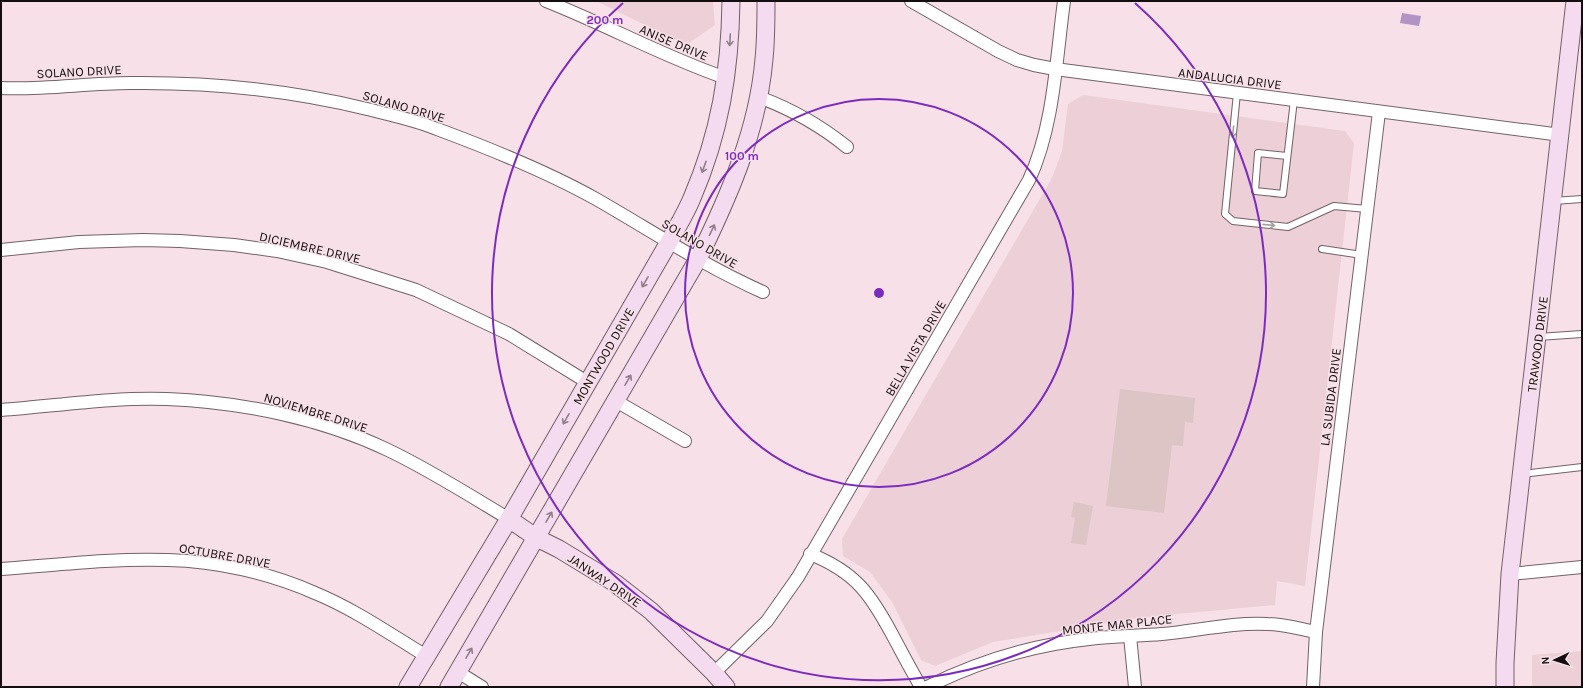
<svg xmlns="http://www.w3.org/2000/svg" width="1583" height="688" viewBox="0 0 1583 688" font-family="Karla,sans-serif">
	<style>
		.built { fill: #edcfd8 }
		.water { fill: #b293c3 }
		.building { fill: #dcc5c4 }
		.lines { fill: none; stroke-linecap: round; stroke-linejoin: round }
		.lane-casing { stroke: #736166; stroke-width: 8 }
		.street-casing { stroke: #736166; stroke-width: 14 }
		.secondary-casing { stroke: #736166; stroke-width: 19 }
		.lane { stroke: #fff; stroke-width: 6 }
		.street { stroke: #fff; stroke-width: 12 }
		.secondary { stroke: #f5dbef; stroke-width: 17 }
		.oneway { stroke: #907e8a }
		.oneway2 { stroke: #a19e9f }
		.ring { fill: none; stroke: #7b2cbf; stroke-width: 2 }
		.labels { text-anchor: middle; stroke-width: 3; stroke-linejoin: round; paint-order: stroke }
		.street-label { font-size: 13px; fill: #140d0f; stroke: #f7e0e7 }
		.centre { fill: #7b2cbf; stroke: #f7e0e7; stroke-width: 2 }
		.ring-label { font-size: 12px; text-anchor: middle; font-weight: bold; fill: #7b2cbf; stroke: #f7e0e7; stroke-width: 3; stroke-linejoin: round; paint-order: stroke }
	</style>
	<rect width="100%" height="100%" fill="#f7e0e7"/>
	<g class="built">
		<polygon points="596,1 713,1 715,25 686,45"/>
		<polygon points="1083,95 1345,131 1354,143 1305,586 1277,581 1275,605 1145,617 993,642 935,666 921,660 892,602 870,572 843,556 842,539 1052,178 1062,151 1068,104"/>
		<polygon points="1582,651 1582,687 1532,687 1532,655"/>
	</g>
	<polygon class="water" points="1402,13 1421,16 1419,26 1400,23"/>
	<g class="building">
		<polygon points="1120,389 1195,398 1193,423 1185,422 1183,446 1172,445 1164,513 1106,506"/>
		<polygon points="1074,502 1093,506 1086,545 1071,543 1075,518 1071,517"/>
	</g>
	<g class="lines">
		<defs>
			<g id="lane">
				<polyline points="1237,93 1225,214 1233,221 1288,227 1334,206 1367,209"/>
				<polyline points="1287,156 1258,153 1255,191 1283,194 1294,100"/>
				<polyline points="1553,201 1582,199"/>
				<polyline points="1322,249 1362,255"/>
				<polyline points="1538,337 1582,334"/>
				<polyline points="1522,474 1582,467"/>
			</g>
			<g id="street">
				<path d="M546,1C607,25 664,57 726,78"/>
				<polyline points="911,1 998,51 1017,60 1034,65 1055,69 1561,135"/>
				<path d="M1,88C43,90 88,83 130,83C211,82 289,90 367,109C391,115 415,120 437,129C491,149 546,171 596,199C652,231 704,266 763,292"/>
				<path d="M759,97C791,109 820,125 847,147"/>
				<polyline points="1,250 79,242 143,240 180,241 234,245 277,251 327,262 416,290 509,334 587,382"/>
				<polyline points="616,401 685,441"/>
				<path d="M1,410C56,406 112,397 167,399C241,402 321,418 388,450C430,470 469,495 509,519"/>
				<path d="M810,554C856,572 871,595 893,636C902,653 911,670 921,687"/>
				<path d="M1,569C56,565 112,558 168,560C217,561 270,573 315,593C354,609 390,634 426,656"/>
				<polyline points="1510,574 1582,567"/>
				<polyline points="1130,636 1135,687"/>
				<polyline points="458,672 482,687"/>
				<path d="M714,673L767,621L798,577L1029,180C1054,126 1056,60 1064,1"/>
				<path d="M927,687C979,661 1032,645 1089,639C1113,636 1138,636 1162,634C1197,631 1232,622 1268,624C1283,624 1300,629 1316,632"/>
				<polyline points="1313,687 1316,632 1379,112"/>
			</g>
			<g id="secondary">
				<polyline points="509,519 537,538 559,549 615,583 651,611 714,673 726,687"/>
				<path d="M408,687L509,519L669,242C677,227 686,213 692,198C720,133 730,72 731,1"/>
				<path d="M449,687L698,259C729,196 758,130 764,59C766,40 766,20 766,1"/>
				<polyline points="1505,687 1505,663 1510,574 1575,1"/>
			</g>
		</defs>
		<use href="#lane" class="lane-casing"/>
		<use href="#street" class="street-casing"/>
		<use href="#secondary" class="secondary-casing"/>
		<use href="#lane" class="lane"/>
		<use href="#street" class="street"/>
		<use href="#secondary" class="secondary"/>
	</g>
	<defs><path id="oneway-shaft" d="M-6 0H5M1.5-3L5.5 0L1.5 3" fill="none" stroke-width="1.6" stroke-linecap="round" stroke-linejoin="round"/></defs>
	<g class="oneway">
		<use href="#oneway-shaft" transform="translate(730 40) rotate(93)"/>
		<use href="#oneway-shaft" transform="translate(704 167) rotate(110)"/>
		<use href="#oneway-shaft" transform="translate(712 230) rotate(-64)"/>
		<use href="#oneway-shaft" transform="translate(645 282) rotate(120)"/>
		<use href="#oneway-shaft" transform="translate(628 380) rotate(-60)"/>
		<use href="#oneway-shaft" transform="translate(566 419) rotate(120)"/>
		<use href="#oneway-shaft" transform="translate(549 517) rotate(-60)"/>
		<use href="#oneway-shaft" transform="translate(469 653) rotate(-60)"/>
	</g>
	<g class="oneway2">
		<use href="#oneway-shaft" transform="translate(1233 132) rotate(96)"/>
		<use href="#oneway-shaft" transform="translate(1269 225) rotate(6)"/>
	</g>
	<g class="ring">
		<circle cx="879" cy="293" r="194"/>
		<path d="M1135 3A387 387 0 1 1 623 3"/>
	</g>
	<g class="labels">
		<g class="street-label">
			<text transform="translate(674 42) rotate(23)" y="5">ANISE DRIVE</text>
			<text transform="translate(79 71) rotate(-3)" y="5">SOLANO DRIVE</text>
			<text transform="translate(1230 78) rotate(7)" y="5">ANDALUCIA DRIVE</text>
			<text transform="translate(404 106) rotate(16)" y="5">SOLANO DRIVE</text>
			<text transform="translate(700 243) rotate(30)" y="5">SOLANO DRIVE</text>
			<text transform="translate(310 247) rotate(13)" y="5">DICIEMBRE DRIVE</text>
			<text transform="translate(1537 344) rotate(-83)" y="5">TRAWOOD DRIVE</text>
			<text transform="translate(915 348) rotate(-60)" y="5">BELLA VISTA DRIVE</text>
			<text transform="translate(603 356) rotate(-60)" y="5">MONTWOOD DRIVE</text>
			<text transform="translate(1330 397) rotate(-83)" y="5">LA SUBIDA DRIVE</text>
			<text transform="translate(316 412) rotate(17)" y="5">NOVIEMBRE DRIVE</text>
			<text transform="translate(225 555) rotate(10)" y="5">OCTUBRE DRIVE</text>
			<text transform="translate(605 580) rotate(34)" y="5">JANWAY DRIVE</text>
			<text transform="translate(1117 624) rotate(-6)" y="5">MONTE MAR PLACE</text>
		</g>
	</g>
	<circle cx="879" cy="293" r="6" class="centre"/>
	<g class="ring-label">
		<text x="605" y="24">200 m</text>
		<text x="742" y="160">100 m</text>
	</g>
	<rect width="1583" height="688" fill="none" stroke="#140d0f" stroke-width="4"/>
	<g transform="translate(1555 660) rotate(266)" stroke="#f7e0e7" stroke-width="3" paint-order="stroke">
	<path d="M0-3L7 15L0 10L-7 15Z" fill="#140d0f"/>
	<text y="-6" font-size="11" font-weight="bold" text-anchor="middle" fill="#140d0f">N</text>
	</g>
</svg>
